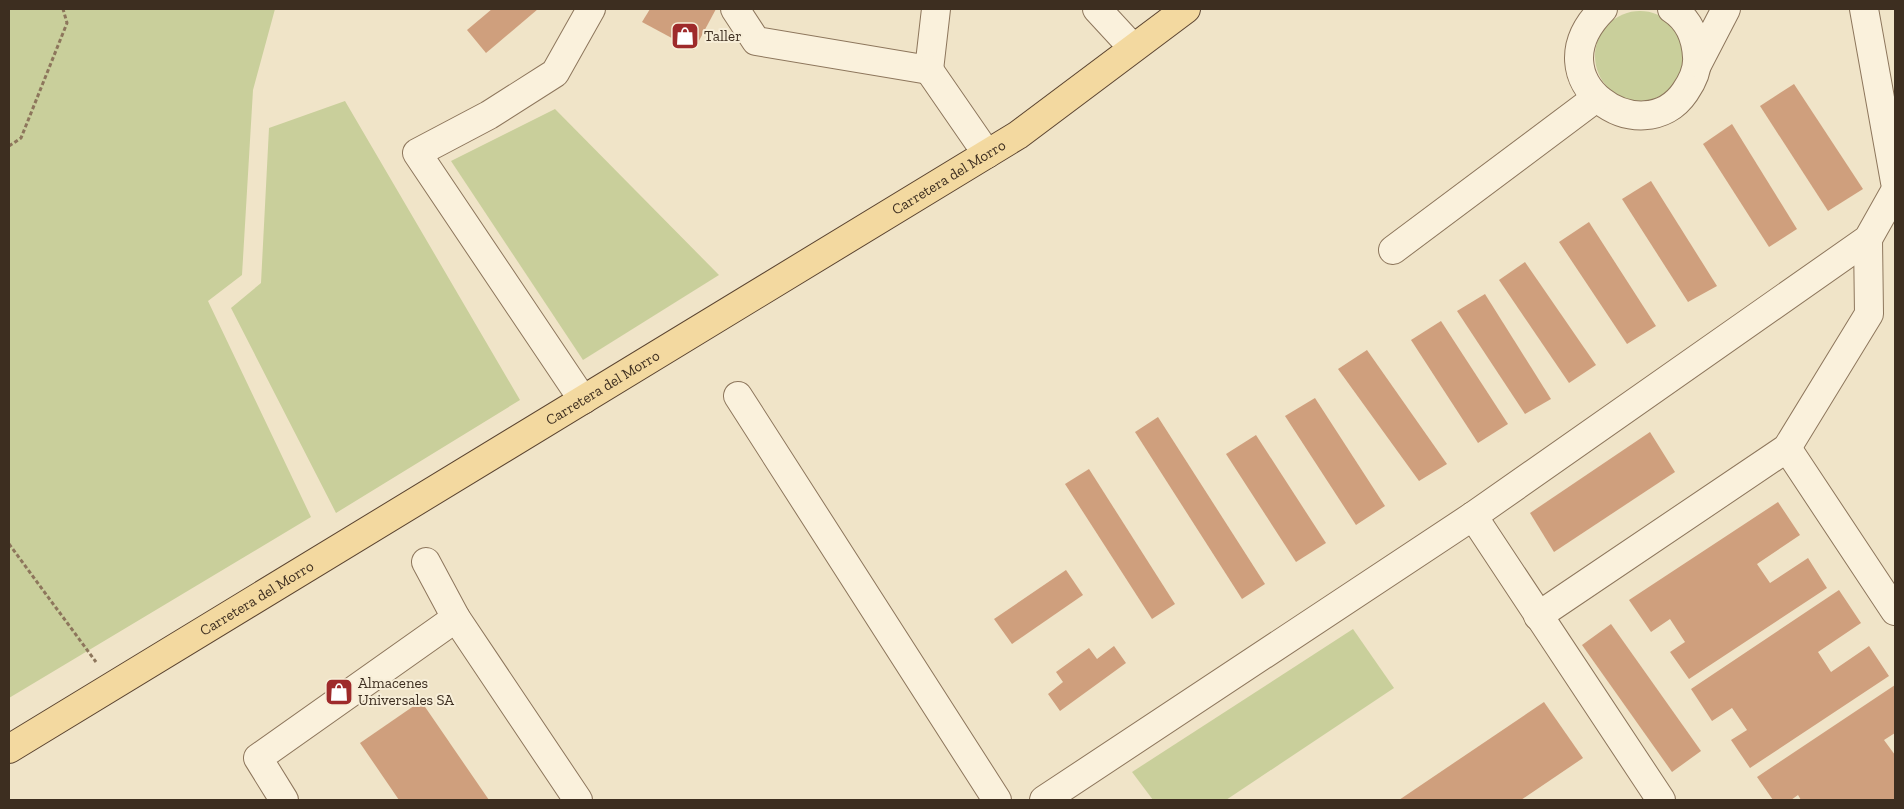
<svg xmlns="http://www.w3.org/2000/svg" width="1904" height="809" viewBox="0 0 1904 809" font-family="'Zilla Slab',serif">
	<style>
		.green { fill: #c9cf9b }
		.building { fill: #cf9f7d }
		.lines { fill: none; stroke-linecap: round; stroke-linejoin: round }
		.minor-casing { stroke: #8d765c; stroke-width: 30 }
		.major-casing { stroke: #5b4430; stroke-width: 30 }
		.path { stroke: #8d765c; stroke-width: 3; stroke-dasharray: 4 2.5; stroke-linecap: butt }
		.minor { stroke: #faf1dc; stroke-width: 28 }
		.major { stroke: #f3d9a0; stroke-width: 28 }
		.labels { text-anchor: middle; stroke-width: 4; stroke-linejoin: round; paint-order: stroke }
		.poi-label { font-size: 15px; fill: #3d2e20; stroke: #f7eed8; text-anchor: start }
		.street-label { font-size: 15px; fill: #3d2e20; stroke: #f7eed8 }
	</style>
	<rect width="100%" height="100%" fill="#f0e4c8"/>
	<g class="green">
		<polygon points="9,9 275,9 253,90 242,275 208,301 311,517 9,698"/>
		<circle cx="1640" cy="56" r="45"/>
		<polygon points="345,101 520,400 336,513 231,308 261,283 269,128"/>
		<polygon points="555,109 719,275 583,360 451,161"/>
		<polygon points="1353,629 1394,688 1226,800 1153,800 1132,772"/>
	</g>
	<g class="building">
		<polygon points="492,9 538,9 486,53 467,30"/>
		<polygon points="650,9 716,9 694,50 642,22"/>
		<polygon points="1794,84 1863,189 1828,211 1760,106"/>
		<polygon points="1732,124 1797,229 1769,247 1703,144"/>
		<polygon points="1651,181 1717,286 1688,302 1622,199"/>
		<polygon points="1589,222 1656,326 1627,344 1559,242"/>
		<polygon points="1525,262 1596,365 1569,383 1499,280"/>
		<polygon points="1485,294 1551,399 1525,414 1457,311"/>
		<polygon points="1441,321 1508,424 1478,443 1411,340"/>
		<polygon points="1367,350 1447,464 1419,481 1338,369"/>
		<polygon points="1315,398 1385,506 1356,525 1285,416"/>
		<polygon points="1158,417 1265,584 1242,599 1135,432"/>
		<polygon points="1650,432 1675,472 1554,552 1530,513"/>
		<polygon points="1256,435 1326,543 1296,562 1226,454"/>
		<polygon points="1089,469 1175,604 1152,619 1065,484"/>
		<polygon points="1778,502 1800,535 1757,564 1770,583 1808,558 1827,588 1689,679 1670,652 1685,642 1670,619 1651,632 1629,600"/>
		<polygon points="1066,570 1083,595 1012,644 994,619"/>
		<polygon points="1839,590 1861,623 1818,652 1831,672 1869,646 1889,676 1750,768 1731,740 1747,730 1732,708 1712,721 1691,689"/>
		<polygon points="1611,624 1701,751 1672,772 1582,645"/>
		<polygon points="1114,646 1126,663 1060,711 1048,694 1063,682 1056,672 1089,648 1097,659"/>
		<polygon points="1895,685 1895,733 1884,740 1895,755 1895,800 1801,800 1798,795 1791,800 1773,800 1757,777"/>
		<polygon points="421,701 489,800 399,800 360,743"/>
		<polygon points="1544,702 1583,758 1521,800 1399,800"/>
	</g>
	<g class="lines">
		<defs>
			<g id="minor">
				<polyline points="735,9 756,41 929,70 936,9"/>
				<polyline points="1097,9 1133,48"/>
				<path d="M1603,9C1530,81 1643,154 1685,92C1692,82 1698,70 1697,57C1696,38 1689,20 1672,9"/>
				<polyline points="1864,9 1895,182"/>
				<polyline points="1698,63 1726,9"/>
				<polyline points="929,70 987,154"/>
				<polyline points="1393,250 1596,98"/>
				<polyline points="738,396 997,800"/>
				<polyline points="583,400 417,153 489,115 555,73 591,9"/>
				<polyline points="1787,448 1895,611"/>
				<polyline points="1473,516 1661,800"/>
				<polyline points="426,562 456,618 578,800"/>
				<polyline points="1538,616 1787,448 1869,314 1868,239"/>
				<polyline points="284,800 258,758 456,618"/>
				<polyline points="1044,800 1473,516 1868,239 1895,191"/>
			</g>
			<g id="major">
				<path id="s1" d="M9,749L1018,135L1186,9"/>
			</g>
		</defs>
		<use href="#minor" class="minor-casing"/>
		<use href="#major" class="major-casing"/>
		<g class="path">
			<polyline points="9,146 21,138 67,23 63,9"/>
			<polyline points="9,544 96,662"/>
		</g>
		<use href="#minor" class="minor"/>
		<use href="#major" class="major"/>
	</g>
	<defs>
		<symbol id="shop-square" viewBox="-11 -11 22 22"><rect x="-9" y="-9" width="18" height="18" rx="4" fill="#9e2a2b" stroke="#f7eed8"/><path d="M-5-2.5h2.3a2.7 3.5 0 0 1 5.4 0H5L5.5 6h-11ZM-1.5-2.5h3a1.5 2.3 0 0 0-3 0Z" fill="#fff"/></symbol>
	</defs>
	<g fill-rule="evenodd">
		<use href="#shop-square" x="669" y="20" width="32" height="32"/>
		<use href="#shop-square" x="323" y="676" width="32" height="32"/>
	</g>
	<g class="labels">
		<g class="poi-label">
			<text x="704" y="41">Taller</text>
			<text x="358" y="688">Almacenes<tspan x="358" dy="17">Universales SA</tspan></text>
		</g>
		<g class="street-label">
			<text dy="5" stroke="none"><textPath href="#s1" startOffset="1100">Carretera del Morro</textPath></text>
			<text dy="5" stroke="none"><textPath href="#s1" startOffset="695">Carretera del Morro</textPath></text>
			<text dy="5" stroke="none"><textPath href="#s1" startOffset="290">Carretera del Morro</textPath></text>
		</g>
	</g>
	<rect width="1904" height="809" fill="none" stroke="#3d2e20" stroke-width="20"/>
</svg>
